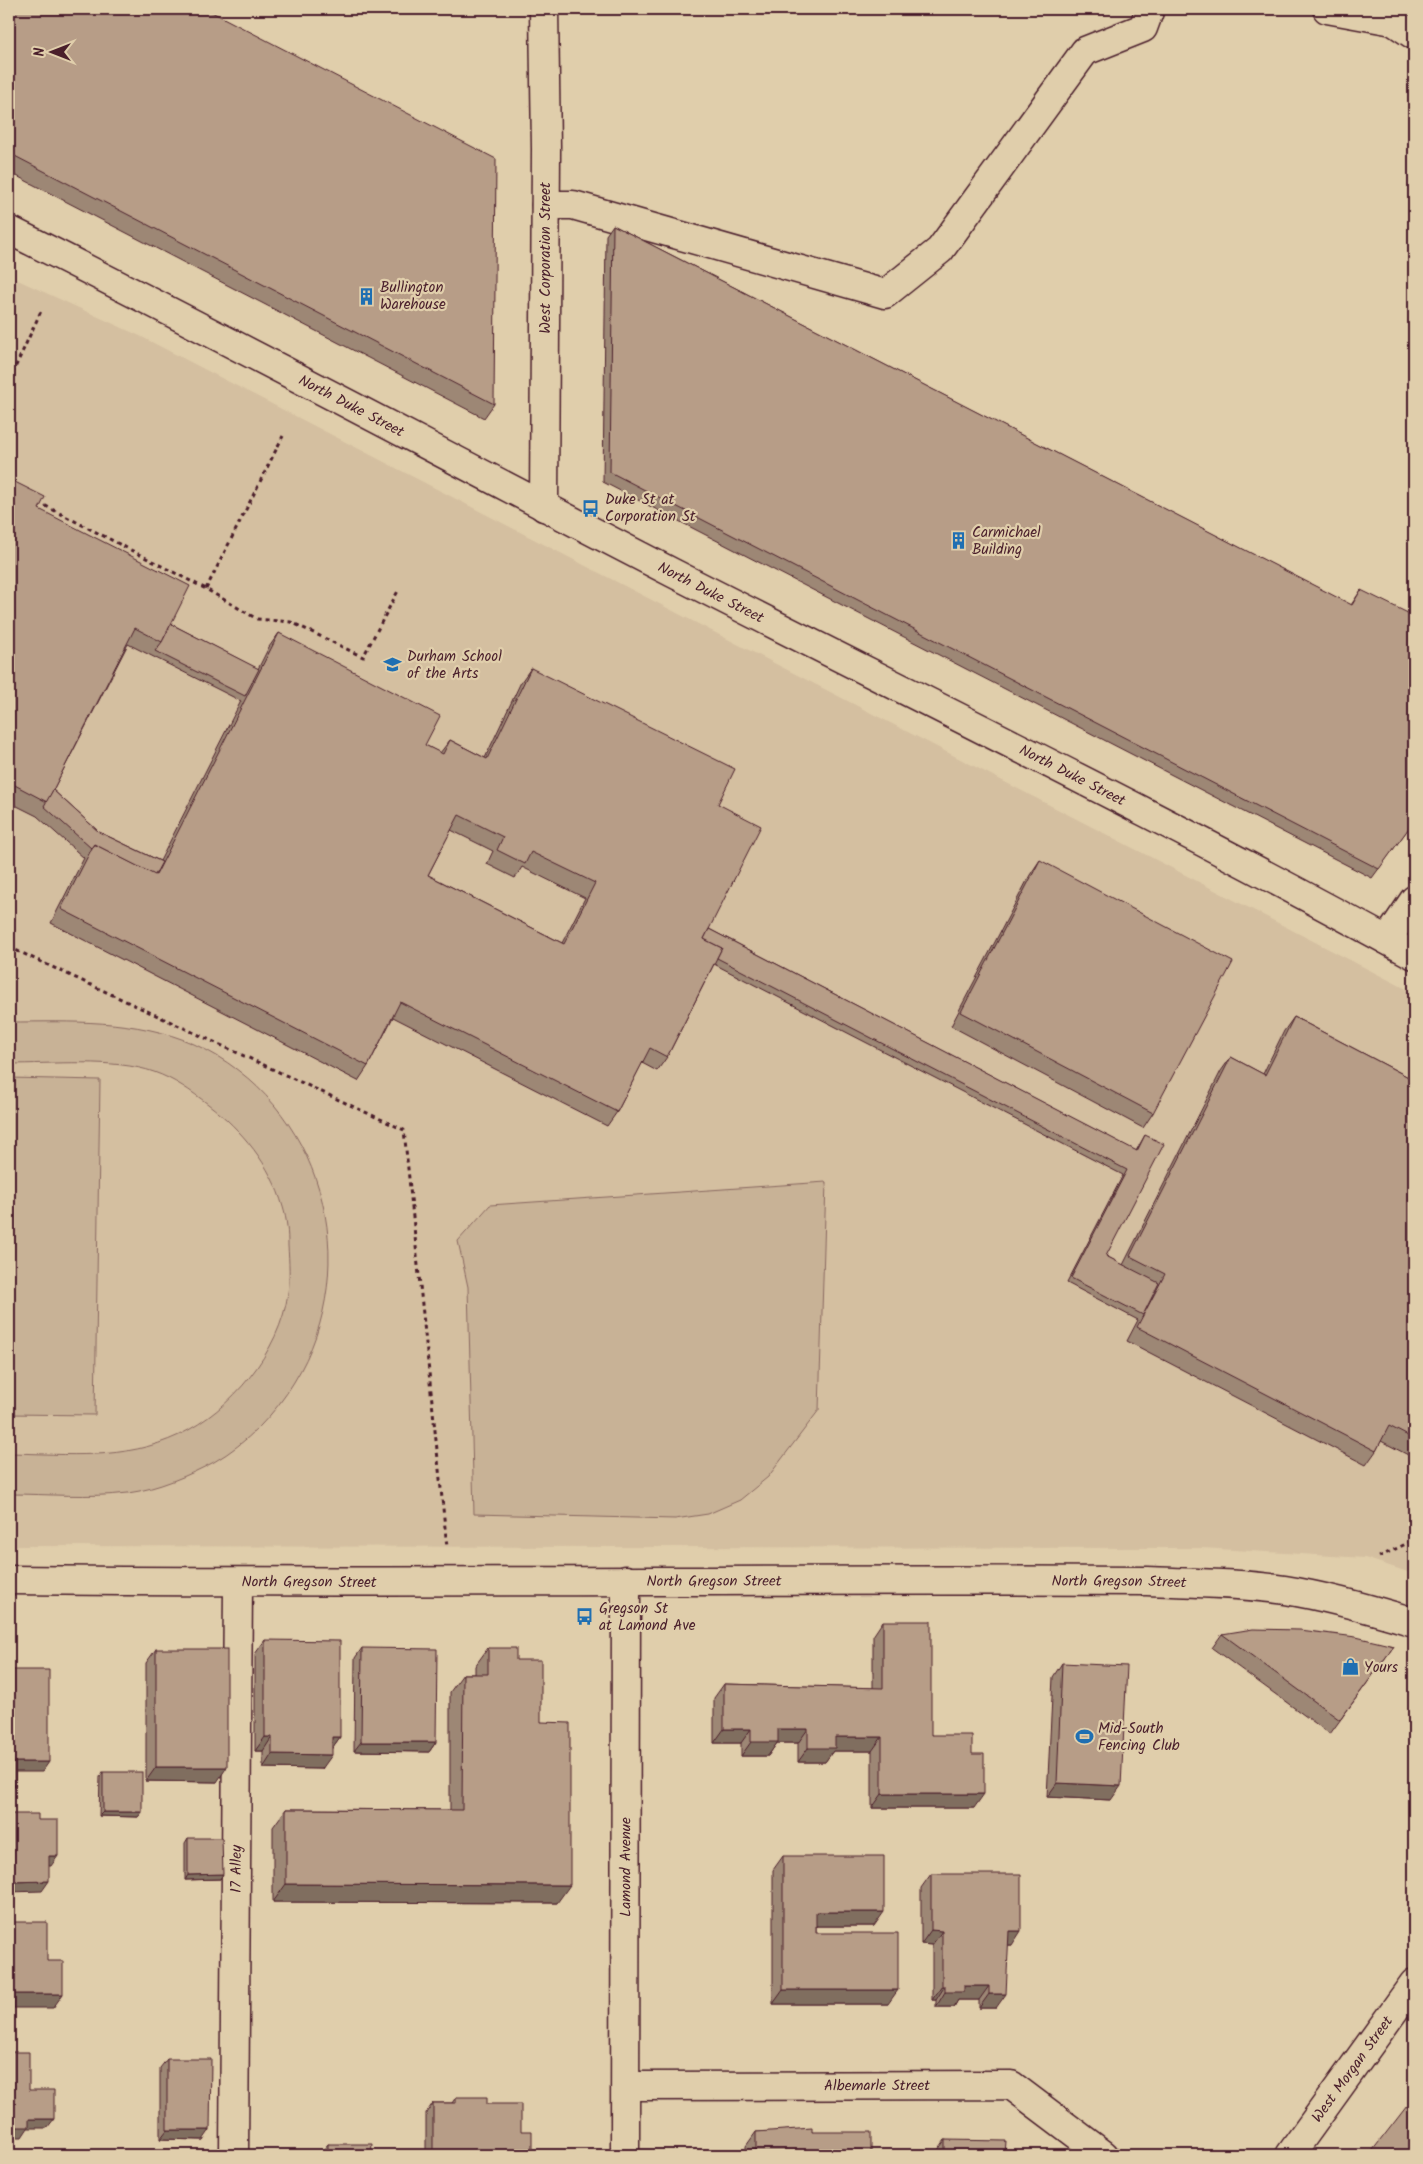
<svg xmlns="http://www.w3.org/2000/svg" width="1423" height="2164" viewBox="0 0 1423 2164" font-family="Kalam,sans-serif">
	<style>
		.built { fill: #d4bfa0 }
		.green { fill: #c8b296; stroke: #896860 }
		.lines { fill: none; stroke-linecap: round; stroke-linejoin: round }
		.minor-casing { stroke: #4a1f2b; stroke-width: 31 }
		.major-casing { stroke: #4a1f2b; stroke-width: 31 }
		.path { stroke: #4a1f2b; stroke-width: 3; stroke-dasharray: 4 4; stroke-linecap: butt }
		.minor { stroke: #e0ceab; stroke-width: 28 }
		.major { stroke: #e0ceab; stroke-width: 28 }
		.wall { fill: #9d8774; stroke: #4a1f2b; fill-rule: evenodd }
		.shaded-wall { fill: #806e5e; stroke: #4a1f2b }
		.building { fill: #b79d87; stroke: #4a1f2b; fill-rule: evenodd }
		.labels { text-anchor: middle; stroke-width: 4.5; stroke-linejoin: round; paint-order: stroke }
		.street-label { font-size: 15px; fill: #4a1f2b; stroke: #e0ceab }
		.poi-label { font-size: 15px; fill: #4a1f2b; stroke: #e0ceab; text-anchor: start }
	</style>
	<rect width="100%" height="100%" fill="#e0ceab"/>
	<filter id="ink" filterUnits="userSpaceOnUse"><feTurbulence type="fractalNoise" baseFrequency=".02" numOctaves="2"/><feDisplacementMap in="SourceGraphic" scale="10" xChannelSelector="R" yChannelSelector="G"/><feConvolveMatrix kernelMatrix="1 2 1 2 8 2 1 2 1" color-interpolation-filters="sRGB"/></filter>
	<g filter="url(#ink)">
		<polygon class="built" points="9,276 140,336 1414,993 1414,1574 1365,1558 1202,1548 9,1546"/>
		<g class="green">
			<path d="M9,1022C71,1022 135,1018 194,1044C322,1102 367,1264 294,1382C275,1414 247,1443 214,1462C188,1476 157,1489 128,1493C89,1498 48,1494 9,1494V1453C68,1454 124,1461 179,1435C231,1410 280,1352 288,1293C290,1278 289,1261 288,1246C288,1233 287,1220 283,1207C271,1165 242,1130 208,1104C191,1091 174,1079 154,1072C115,1058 51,1064 9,1064Z"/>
			<polygon points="9,1078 100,1080 95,1415 9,1414"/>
			<polygon points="826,1182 819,1410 768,1477 740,1500 708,1514 675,1519 474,1514 468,1287 458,1241 490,1205"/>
		</g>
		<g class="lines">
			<defs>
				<g id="minor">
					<polyline points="544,9 546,149 544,507"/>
					<polyline points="1327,9 1393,21 1414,35"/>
					<polyline points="546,205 573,205 885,294 940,250 1085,51 1143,28 1150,9"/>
					<polyline points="1387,940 1414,900"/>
					<path id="s1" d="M626,2086L1011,2085L1104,2155"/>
					<path id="s2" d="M234,2155L238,1583"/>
					<path id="s3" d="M625,2155L626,1580"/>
				</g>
				<g id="major">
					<path id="s4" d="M9,230C232,341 451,459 673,573C920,699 1171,821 1414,955"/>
					<path id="s5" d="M9,1580C388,1584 768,1579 1147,1581C1193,1583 1239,1583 1285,1590C1329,1597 1371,1609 1414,1622"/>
					<path id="s6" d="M1290,2155L1414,1983"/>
				</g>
			</defs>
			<use href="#minor" class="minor-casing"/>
			<use href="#major" class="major-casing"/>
			<g class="path">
				<polyline points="9,381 41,311"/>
				<polyline points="38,502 206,589 257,619 291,622 363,657 398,591"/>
				<polyline points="206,589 283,436"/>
				<polyline points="9,947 404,1130 447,1547"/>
				<polyline points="1379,1557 1414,1540"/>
			</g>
			<use href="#minor" class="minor"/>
			<use href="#major" class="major"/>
		</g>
		<g class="wall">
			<polygon points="9,9 494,404 484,418 9,172"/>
			<polygon points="613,225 1351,605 1361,590 1414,821 1372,878 603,482 606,235"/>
			<path d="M9,479L39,509L171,624L258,669L269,647L279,633L425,745L440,753L450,740L485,758L521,682L531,668L718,804L709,929L1136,1151L1145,1135L1106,1256L1123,1265L1221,1071L1231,1057L1263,1074L1284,1031L1294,1017L1414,1080V1458L1381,1441L1376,1451L1366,1465L1127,1341L1138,1320L1067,1283L1123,1175L714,964L667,1057L657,1071L642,1063L617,1112L607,1126L393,1017L368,1066L358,1081L51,923L84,858L37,816L9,802ZM128,644L241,701L160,861L99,832L53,790ZM451,830L493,851L487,864L515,878L522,867L585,898L562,943L428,875Z"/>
			<polygon points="1040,860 1153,1113 1143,1128 951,1026 1030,875"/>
			<polygon points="883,1621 931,1735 972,1754 974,1808 872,1808 872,1751 833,1751 825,1762 798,1762 798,1743 777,1743 768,1756 741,1756 741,1743 714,1743 714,1698 724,1684 873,1688 873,1636"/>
			<polygon points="1222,1634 1394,1646 1330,1734 1212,1648"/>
			<polygon points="265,1640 340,1737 332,1748 322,1769 263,1768 263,1751 255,1751 255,1654"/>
			<polygon points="362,1648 436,1742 429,1752 354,1751 355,1658"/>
			<polygon points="488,1648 516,1660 541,1722 557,1903 273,1902 273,1827 286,1809 450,1810 450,1692 463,1674 475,1674 475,1666"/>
			<polygon points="156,1649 217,1782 146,1781 146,1663"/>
			<polygon points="1062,1663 1111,1800 1047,1797 1053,1677"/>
			<polygon points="103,1772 142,1812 138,1817 99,1816 100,1777"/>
			<polygon points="188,1838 223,1874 220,1879 185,1880 185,1843"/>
			<polygon points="783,1856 874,1926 816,1926 816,1933 888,2004 773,2004 773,1870"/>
			<polygon points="931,1874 1012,1945 1008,1945 996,2008 979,2008 979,2000 958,2000 954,2007 936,2007 936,2000 932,2000 932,1945 921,1944 921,1888"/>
			<polygon points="167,2059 203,2140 160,2139 160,2068"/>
			<polygon points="456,2097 487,2104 521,2131 532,2155 426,2155 426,2113 433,2103 452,2103"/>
			<polygon points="756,2132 812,2132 871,2155 733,2155 736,2150 746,2150 746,2146"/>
			<polygon points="945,2140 1005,2155 938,2155 938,2150"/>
			<polygon points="328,2144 371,2155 324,2155 324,2149"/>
		</g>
		<g class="shaded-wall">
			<polygon points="724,1729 751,1729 741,1743 714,1743"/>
			<polygon points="778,1729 808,1729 798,1743 777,1743 768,1756 741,1756 751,1742"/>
			<polygon points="265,1737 272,1737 263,1751 255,1751"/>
			<polygon points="332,1737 340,1737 330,1751"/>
			<polygon points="835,1737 882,1737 872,1751 833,1751 825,1762 798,1762 808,1748"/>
			<polygon points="361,1742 436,1742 429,1752 354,1751"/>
			<polygon points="272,1754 332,1755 322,1769 263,1768"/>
			<polygon points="15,1762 49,1762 42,1772 9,1772"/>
			<polygon points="156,1767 227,1767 217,1782 146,1781"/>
			<polygon points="1057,1783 1121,1786 1111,1800 1047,1797"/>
			<polygon points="9,1785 15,1785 9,1794"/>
			<polygon points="882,1794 984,1794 974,1808 872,1808"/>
			<polygon points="103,1812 142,1812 138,1817 99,1816"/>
			<polygon points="49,1856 58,1856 51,1866 42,1866"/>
			<polygon points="223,1874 220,1879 185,1880 188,1875"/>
			<polygon points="49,1881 42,1891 9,1892 9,1882"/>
			<polygon points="286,1884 570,1885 557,1903 273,1902"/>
			<polygon points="816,1912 884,1912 874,1926 806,1926"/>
			<polygon points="931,1930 942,1931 932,1945 921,1944"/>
			<polygon points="1009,1931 1021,1931 1012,1945 999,1945"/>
			<polygon points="942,1986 945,1986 936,2000 932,2000"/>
			<polygon points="964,1986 989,1986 979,2000 958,2000 954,2007 936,2007 945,1992"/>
			<polygon points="783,1990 898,1990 888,2004 773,2004"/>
			<polygon points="9,1994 63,1994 53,2008 9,2008"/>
			<polygon points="989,1994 1006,1994 996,2008 979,2008"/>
			<polygon points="29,2119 54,2119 47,2128 28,2128 22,2137 9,2137 9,2127"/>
			<polygon points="167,2130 210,2130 203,2140 160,2139"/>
		</g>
		<g class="building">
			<polygon points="9,9 206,9 496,159 494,404 9,153"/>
			<polygon points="613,225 1352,605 1361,590 1414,616 1414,821 1379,869 610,472"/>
			<polygon points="9,479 45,497 39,509 190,586 162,642 135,628 47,802 9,782"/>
			<polygon points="171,624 259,669 245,696 155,651 162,642"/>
			<path d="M279,633L440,716L425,745L443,754L450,740L487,759L531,668L735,769L718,804L761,826L704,939L722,948L667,1057L650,1048L617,1112L400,1002L368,1066L61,909L94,844L156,875ZM459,815L503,837L497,850L525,864L531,852L595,883L564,944L428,875Z"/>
			<polygon points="53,790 99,832 162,862 155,875 94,844 91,848 44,806"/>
			<polygon points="1040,860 1233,962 1153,1113 961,1012"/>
			<polygon points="709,929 1137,1151 1145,1135 1164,1144 1106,1256 1159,1283 1143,1315 1071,1278 1127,1170 717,958 722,948 704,939"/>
			<polygon points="1294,1017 1414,1080 1414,1439 1389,1426 1376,1451 1137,1327 1165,1274 1130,1256 1231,1057 1265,1075"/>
			<polygon points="883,1621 931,1621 931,1735 972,1735 972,1754 984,1754 984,1794 882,1794 882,1737 835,1737 835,1748 808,1748 808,1729 778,1729 778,1742 751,1742 751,1729 724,1729 724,1684 883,1688"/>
			<polygon points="1253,1629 1300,1630 1356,1637 1394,1646 1340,1720 1222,1634"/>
			<polygon points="265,1640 340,1641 340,1737 332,1737 332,1755 272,1754 272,1737 265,1737"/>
			<polygon points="362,1648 437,1649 436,1742 361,1742"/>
			<polygon points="488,1648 516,1648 516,1660 541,1660 541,1722 570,1723 570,1885 286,1884 286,1809 462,1810 463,1674 488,1674"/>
			<rect x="156" y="1649" width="71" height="118"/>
			<polygon points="1062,1663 1127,1666 1121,1786 1057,1783"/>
			<polygon points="9,1670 49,1670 49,1762 15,1762 15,1785 9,1785"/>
			<rect x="103" y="1772" width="39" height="40"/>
			<polygon points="9,1814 38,1814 38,1820 58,1820 58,1856 49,1856 49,1881 9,1882"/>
			<polygon points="188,1838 222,1838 223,1874 188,1875"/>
			<polygon points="783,1856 884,1856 884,1912 816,1912 816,1933 898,1933 898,1990 783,1990"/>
			<polygon points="931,1874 1021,1874 1021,1931 1009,1931 1006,1994 989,1994 989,1986 964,1986 964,1992 945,1992 945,1986 942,1986 942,1931 931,1930"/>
			<polygon points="9,1922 47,1922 47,1961 63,1961 63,1994 9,1994"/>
			<polygon points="9,2052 29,2052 29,2090 54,2090 54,2119 29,2119 29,2127 9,2127"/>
			<polygon points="167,2059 211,2059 210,2130 167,2130"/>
			<polygon points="456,2097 487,2097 487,2104 521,2104 521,2131 532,2131 532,2155 433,2155 433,2103 456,2103"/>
			<polygon points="1407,2106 1414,2112 1414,2155 1369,2155"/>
			<polygon points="812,2128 812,2132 871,2132 871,2155 736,2155 736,2150 756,2150 756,2132"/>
			<polygon points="945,2140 1006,2141 1005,2155 945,2155"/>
			<polygon points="328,2144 372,2144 371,2155 328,2155"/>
		</g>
	</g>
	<defs>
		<symbol id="building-bare" viewBox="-9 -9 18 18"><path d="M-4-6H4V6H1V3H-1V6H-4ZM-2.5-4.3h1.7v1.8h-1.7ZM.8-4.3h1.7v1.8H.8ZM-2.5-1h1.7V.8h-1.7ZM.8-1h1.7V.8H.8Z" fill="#1f6fb2" stroke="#e0ceab" stroke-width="2.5" paint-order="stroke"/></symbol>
		<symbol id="bus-bare" viewBox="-9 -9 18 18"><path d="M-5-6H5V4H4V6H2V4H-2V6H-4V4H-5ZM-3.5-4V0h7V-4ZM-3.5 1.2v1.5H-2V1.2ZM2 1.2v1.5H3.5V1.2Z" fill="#1f6fb2" stroke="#e0ceab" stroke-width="2.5" paint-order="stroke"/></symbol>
		<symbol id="school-bare" viewBox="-9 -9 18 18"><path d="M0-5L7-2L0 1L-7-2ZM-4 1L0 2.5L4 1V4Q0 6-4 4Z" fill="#1f6fb2" stroke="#e0ceab" stroke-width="2.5" paint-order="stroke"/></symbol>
		<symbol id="shop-bare" viewBox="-9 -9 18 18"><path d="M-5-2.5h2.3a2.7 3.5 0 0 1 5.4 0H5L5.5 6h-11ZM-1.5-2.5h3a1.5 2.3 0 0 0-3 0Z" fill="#1f6fb2" stroke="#e0ceab" stroke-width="2.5" paint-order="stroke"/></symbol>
		<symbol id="stadium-bare" viewBox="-9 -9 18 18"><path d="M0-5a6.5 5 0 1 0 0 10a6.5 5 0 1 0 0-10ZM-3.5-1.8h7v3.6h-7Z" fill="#1f6fb2" stroke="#e0ceab" stroke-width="2.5" paint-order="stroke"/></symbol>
	</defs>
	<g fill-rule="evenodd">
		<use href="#building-bare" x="354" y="284" width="25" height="25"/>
		<use href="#bus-bare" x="578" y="496" width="25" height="25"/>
		<use href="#building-bare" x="946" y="528" width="25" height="25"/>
		<use href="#school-bare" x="380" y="652" width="25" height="25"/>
		<use href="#bus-bare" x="572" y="1604" width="25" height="25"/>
		<use href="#shop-bare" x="1338" y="1654" width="25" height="25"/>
		<use href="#stadium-bare" x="1072" y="1724" width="25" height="25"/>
	</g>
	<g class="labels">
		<g class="street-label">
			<text transform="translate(545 258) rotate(-90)" y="5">West Corporation Street</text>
			<text dy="5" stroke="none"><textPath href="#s4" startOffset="385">North Duke Street</textPath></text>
			<text dy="5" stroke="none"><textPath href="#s4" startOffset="790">North Duke Street</textPath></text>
			<text dy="5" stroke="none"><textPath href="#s4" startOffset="1195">North Duke Street</textPath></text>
			<text dy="5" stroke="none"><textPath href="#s5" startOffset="705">North Gregson Street</textPath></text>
			<text dy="5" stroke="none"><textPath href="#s5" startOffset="300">North Gregson Street</textPath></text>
			<text dy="5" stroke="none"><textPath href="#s5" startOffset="1110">North Gregson Street</textPath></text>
			<text dy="5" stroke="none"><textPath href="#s3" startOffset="288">Lamond Avenue</textPath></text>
			<text dy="5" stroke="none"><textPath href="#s2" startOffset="286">17 Alley</textPath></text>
			<text dy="5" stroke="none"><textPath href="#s6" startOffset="106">West Morgan Street</textPath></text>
			<text dy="5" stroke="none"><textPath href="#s1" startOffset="251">Albemarle Street</textPath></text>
		</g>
		<g class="poi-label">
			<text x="380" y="292">Bullington<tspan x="380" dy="17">Warehouse</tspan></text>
			<text x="605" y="504">Duke St at<tspan x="605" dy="17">Corporation St</tspan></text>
			<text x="972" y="537">Carmichael<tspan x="972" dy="17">Building</tspan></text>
			<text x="407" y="661">Durham School<tspan x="407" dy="17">of the Arts</tspan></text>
			<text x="599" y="1613">Gregson St<tspan x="599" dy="17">at Lamond Ave</tspan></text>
			<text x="1364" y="1672">Yours</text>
			<text x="1098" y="1733">Mid-South<tspan x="1098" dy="17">Fencing Club</tspan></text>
		</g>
	</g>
	<rect width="1423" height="2164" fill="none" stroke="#e0ceab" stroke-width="30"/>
	<rect x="15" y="15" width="1393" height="2134" fill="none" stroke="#4a1f2b" stroke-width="2" filter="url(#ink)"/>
	<g transform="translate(52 52) rotate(270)" stroke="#e0ceab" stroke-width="4" paint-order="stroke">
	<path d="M0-4L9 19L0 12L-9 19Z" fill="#4a1f2b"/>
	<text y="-8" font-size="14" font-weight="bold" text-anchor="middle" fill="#4a1f2b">N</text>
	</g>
</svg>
